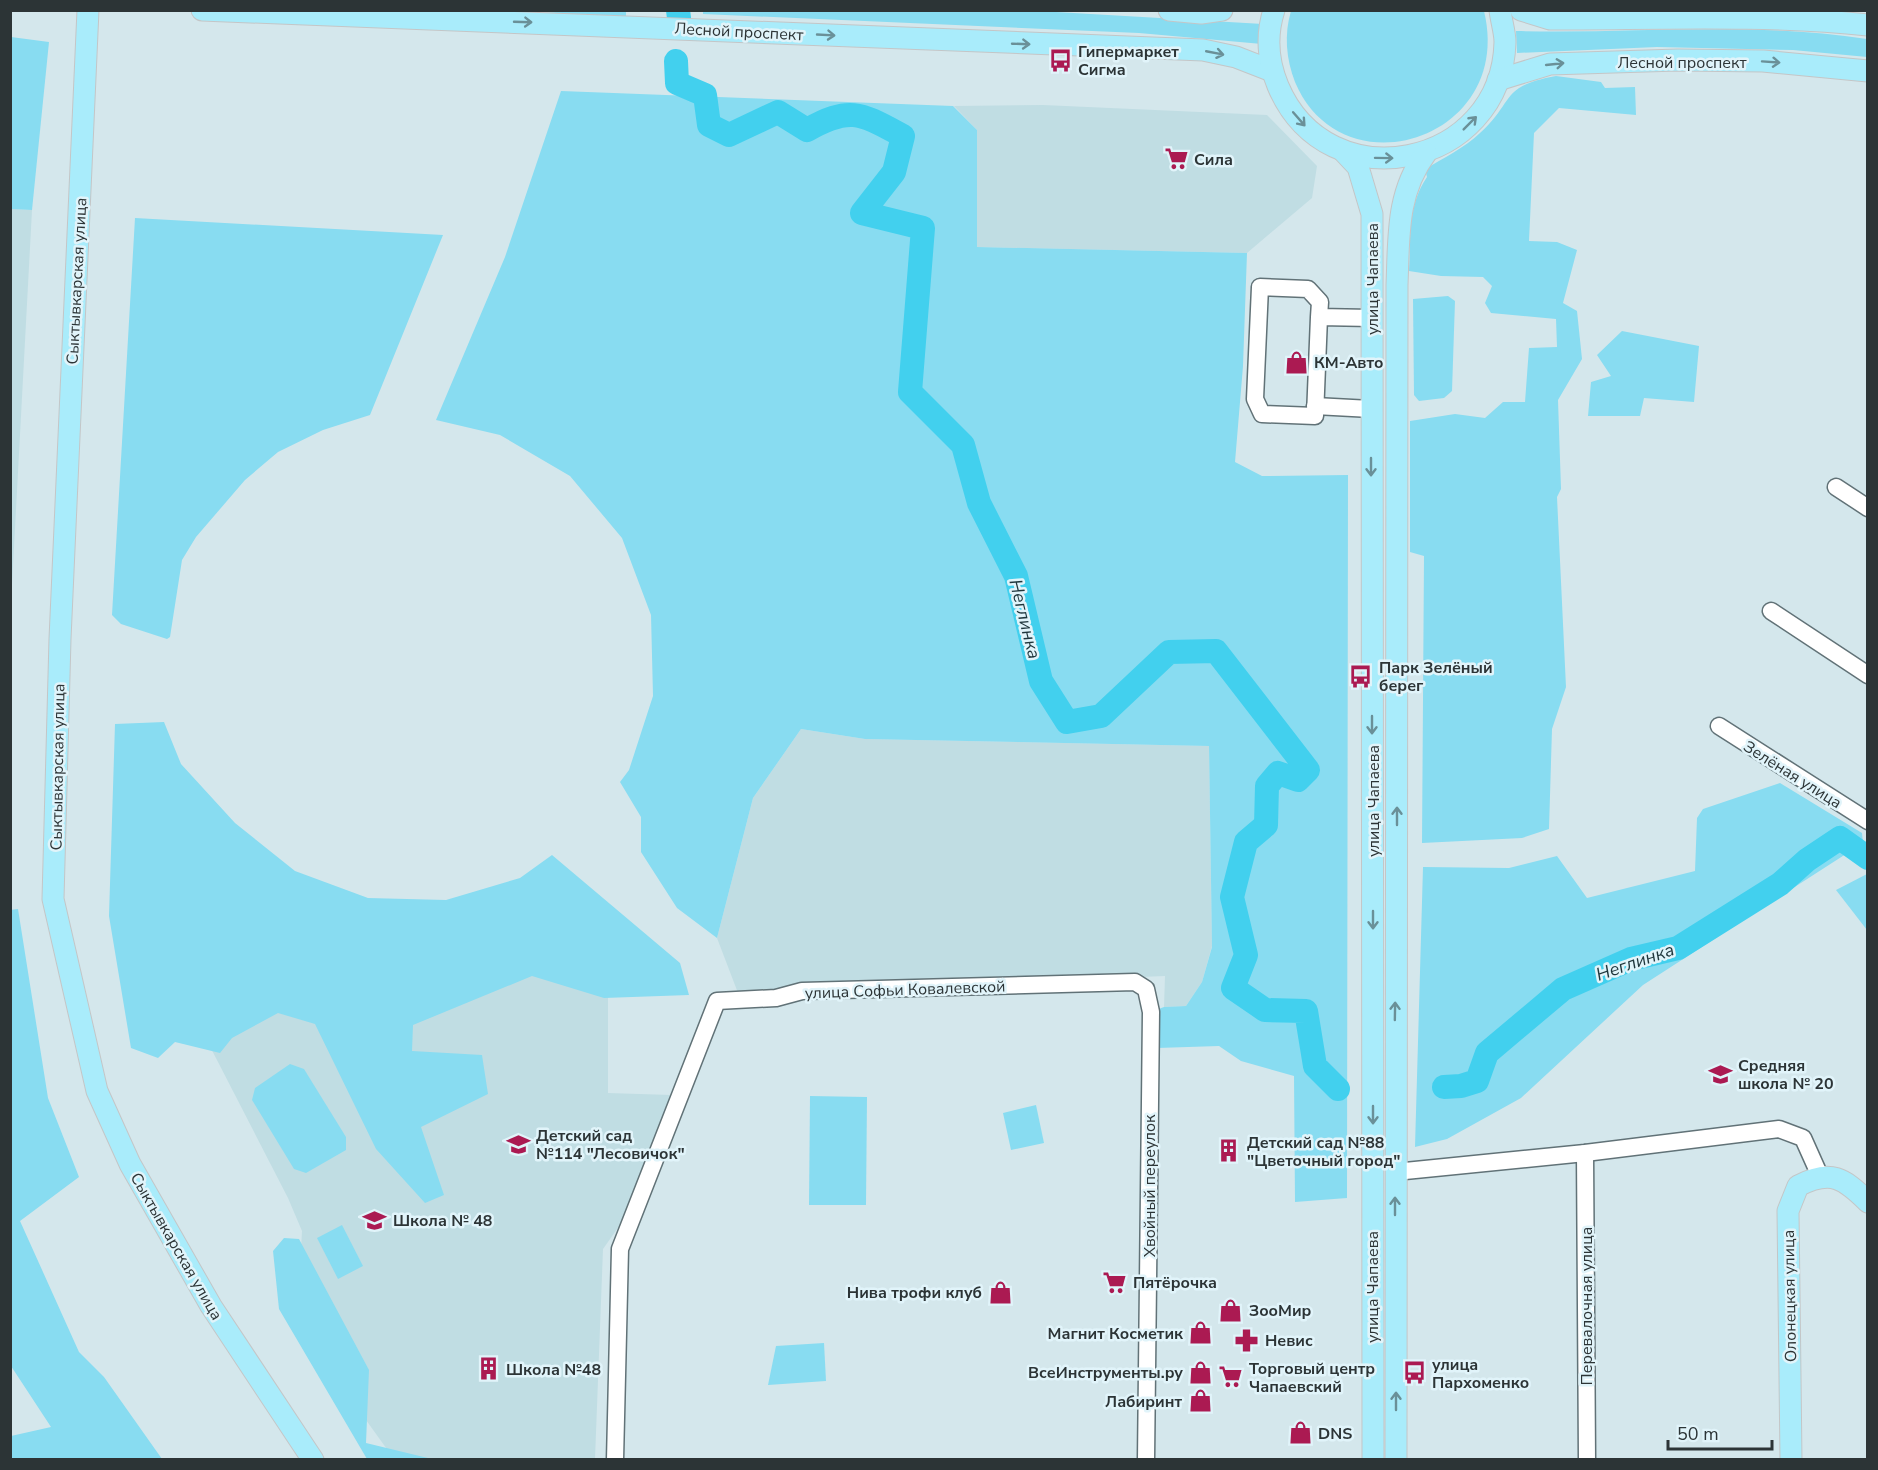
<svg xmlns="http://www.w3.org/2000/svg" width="1878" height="1470" viewBox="0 0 1878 1470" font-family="'Nunito Sans',sans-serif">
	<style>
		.built { fill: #c0dde3 }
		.green { fill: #88dcf1 }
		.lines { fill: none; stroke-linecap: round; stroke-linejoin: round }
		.river { stroke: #42d0ee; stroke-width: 24 }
		.minor-casing { stroke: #617277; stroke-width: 19 }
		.major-casing { stroke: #c4c6c7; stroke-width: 23 }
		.minor { stroke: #fff; stroke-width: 16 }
		.major { stroke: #a9ecfb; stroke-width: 21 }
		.oneway { stroke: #6a9098 }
		.labels { text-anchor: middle; stroke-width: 5; stroke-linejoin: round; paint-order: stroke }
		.street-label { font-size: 16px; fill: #2c3436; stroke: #e1f4fa }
		.poi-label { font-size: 16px; font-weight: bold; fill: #2c3436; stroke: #e1f4fa; text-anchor: start }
		.water-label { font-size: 18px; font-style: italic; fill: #1f363c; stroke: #e1f4fa }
	</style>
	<rect width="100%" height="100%" fill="#d4e7ec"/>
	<g class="built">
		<polygon points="1043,105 1267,115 1317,166 1312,198 1247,253 977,247 977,130 954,106"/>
		<polygon points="11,209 32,210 11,603"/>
		<polygon points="801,729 865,739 1209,746 1212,946 1202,982 1186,1006 1164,1007 1165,976 738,993 717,938 753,798"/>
		<polygon points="608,961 608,1093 672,1095 627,1215 603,1249 595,1459 394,1459 297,1324 302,1231 288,1198 201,1029 283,995"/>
	</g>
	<g class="green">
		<polygon points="703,10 1039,11 1263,24 1262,44 1139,33 703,14"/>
		<polygon points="529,11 626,11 626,18"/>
		<path d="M1291,11H1484C1515,139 1342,194 1295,82C1286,59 1284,34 1291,11Z"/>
		<path d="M1516,31C1633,34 1752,21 1867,39V57L1793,50L1657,47L1517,53Z"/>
		<polygon points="11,37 49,42 32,210 11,209"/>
		<path d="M1556,76L1601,82L1605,88L1635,87L1636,115L1559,108L1534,133L1529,241L1557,242L1577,250L1563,303L1577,311L1582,359L1558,400L1561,489L1557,497L1566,687L1552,729L1549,829L1522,838L1422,843L1424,556L1410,552V421L1455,414L1485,418L1503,402H1525L1529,348L1557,347L1556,319L1491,313L1485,303L1492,286L1483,277L1441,276L1409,271C1411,236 1407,207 1427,177L1425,169C1444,158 1464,148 1480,133C1515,102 1499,86 1556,76Z"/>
		<polygon points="561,91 953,106 977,130 977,247 1247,253 1243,366 1235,462 1262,476 1348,475 1347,1198 1295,1202 1294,1076 1241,1061 1219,1046 1157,1048 1156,1010 1164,1007 1186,1006 1202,982 1212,947 1209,746 865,739 801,729 753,798 717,938 677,908 641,852 641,817 620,782 629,770 653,696 651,615 622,538 570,476 500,435 436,420 505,257"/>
		<polygon points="135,218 443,235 370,415 323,430 278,452 245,480 196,537 182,560 170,637 167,639 121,624 112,615"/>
		<polygon points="1448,296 1455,301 1452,391 1444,398 1419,401 1414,395 1413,299"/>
		<polygon points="1622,331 1699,346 1694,402 1644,398 1640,416 1588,416 1591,382 1611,376 1597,355"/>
		<polygon points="164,722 181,764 235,823 295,871 368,898 446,900 520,878 552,855 680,963 689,995 604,998 532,976 413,1025 412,1051 482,1055 488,1094 421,1127 444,1195 425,1203 376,1149 315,1024 278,1013 232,1038 220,1053 175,1042 158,1058 131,1048 109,916 115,724"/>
		<polygon points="1780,783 1862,833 1863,843 1643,985 1521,1098 1447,1139 1415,1147 1423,867 1509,868 1557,856 1587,898 1695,871 1697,818 1703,809"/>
		<polygon points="1867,874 1867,930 1836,890"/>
		<polygon points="18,909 48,1098 79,1177 20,1221 79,1352 104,1377 162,1459 11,1459 11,1436 51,1427 11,1366 10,910"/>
		<polygon points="290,1064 304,1069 346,1137 346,1150 306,1173 294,1169 252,1100 255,1088"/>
		<polygon points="810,1096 867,1097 866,1205 809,1205"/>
		<polygon points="1036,1105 1044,1143 1011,1150 1003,1113"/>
		<polygon points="342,1225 363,1266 338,1279 317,1238"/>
		<polygon points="284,1238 299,1239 369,1370 366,1443 432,1459 367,1459 279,1309 273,1251"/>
		<polygon points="824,1343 826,1381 768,1385 776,1346"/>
	</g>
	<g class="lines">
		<g class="river">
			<polyline points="678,10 679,18"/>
			<path d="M676,61L677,83L705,95L709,125L729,135L778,112L807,130C851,105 862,114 903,136L894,172L862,213L923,228L910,392L963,445L979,503L1016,576L1041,681L1067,722L1101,716L1169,652L1216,651L1308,770L1298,780L1278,773L1267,786L1266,825L1246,842L1232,897L1246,955L1233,988L1265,1010L1306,1011L1315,1066L1338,1089"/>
			<polyline points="1444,1087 1461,1086 1477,1081 1487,1053 1563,989 1631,959 1678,948 1780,884 1807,860 1840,838 1868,858"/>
		</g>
		<defs>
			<g id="minor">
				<polyline points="1319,317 1320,302 1308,289 1260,287 1255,399 1262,414 1315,416 1319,317 1372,318"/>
				<polyline points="1315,406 1371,409"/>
				<polyline points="1836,487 1868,508"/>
				<polyline points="1771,611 1868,675"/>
				<polyline points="1719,726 1868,821"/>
				<polyline points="1585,1153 1587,1460"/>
				<polyline points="1395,1172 1585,1153 1779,1129 1803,1138 1820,1176"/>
				<polyline points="615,1460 620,1249 717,1001 776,998 802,991 1135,982 1146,989 1151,1012 1146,1460"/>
			</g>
			<g id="major">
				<polyline points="88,10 60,639 53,899 97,1091 130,1164 211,1306 313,1460"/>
				<polyline points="202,10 1203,50 1236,57 1272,71"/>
				<polyline points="1169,10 1201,13 1222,10"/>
				<path d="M1274,10C1266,35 1268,62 1278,86C1328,204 1502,168 1505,42C1505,32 1501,20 1500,10"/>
				<path d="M1521,10L1550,19C1656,19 1762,14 1868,25"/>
				<polyline points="1498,80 1550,64 1678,60 1763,61 1868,71"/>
				<polyline points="1343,151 1358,167 1372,214 1373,1460"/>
				<path d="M1396,1460L1397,285C1399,237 1396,193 1426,153"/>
				<path d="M1791,1460L1788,1211L1798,1186C1831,1169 1844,1178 1868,1202"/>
			</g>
		</defs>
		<use href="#minor" class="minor-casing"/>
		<use href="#major" class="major-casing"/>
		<use href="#minor" class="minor"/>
		<use href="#major" class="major"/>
	</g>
	<defs><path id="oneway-shaft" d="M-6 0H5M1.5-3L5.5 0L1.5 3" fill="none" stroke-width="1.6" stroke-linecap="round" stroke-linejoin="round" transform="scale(1.5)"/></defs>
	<g class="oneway">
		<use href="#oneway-shaft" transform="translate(523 22) rotate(2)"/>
		<use href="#oneway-shaft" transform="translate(826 35) rotate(3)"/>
		<use href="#oneway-shaft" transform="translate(1021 44) rotate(2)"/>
		<use href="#oneway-shaft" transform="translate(1215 53) rotate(11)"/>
		<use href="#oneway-shaft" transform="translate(1771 62) rotate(4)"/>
		<use href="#oneway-shaft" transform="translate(1555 64) rotate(-6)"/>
		<use href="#oneway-shaft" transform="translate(1299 119) rotate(49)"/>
		<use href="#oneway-shaft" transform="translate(1470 123) rotate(-45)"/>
		<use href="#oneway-shaft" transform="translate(1384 158) rotate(1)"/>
		<use href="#oneway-shaft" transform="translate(1371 467) rotate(90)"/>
		<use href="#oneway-shaft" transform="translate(1372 725) rotate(90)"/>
		<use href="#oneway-shaft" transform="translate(1397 816) rotate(-90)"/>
		<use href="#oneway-shaft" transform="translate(1373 920) rotate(90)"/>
		<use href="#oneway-shaft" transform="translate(1395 1011) rotate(-89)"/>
		<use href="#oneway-shaft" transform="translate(1373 1115) rotate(90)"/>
		<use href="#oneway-shaft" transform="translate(1395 1206) rotate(-90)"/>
		<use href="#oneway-shaft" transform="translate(1396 1401) rotate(-90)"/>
	</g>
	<defs>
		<symbol id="bus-bare" viewBox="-9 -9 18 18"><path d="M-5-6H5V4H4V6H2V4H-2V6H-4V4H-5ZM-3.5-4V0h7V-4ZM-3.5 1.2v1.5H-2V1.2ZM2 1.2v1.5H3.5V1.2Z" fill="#ab1a52" stroke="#e1f4fa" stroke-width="2.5" paint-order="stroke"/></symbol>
		<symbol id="supermarket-bare" viewBox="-9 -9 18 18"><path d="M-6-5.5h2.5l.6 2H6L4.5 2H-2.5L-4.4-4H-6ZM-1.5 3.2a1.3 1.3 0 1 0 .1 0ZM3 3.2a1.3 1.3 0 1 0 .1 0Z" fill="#ab1a52" stroke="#e1f4fa" stroke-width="2.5" paint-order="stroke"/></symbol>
		<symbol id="shop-bare" viewBox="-9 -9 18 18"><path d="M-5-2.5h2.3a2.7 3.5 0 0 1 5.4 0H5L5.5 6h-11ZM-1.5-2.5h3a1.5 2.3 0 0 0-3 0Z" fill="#ab1a52" stroke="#e1f4fa" stroke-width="2.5" paint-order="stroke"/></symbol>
		<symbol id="school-bare" viewBox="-9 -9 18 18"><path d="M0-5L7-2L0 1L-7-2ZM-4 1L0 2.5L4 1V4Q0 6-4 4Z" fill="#ab1a52" stroke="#e1f4fa" stroke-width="2.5" paint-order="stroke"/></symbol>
		<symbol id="building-bare" viewBox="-9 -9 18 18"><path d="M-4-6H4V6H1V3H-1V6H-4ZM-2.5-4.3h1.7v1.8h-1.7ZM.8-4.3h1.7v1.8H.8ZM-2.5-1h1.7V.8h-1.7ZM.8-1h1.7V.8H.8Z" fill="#ab1a52" stroke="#e1f4fa" stroke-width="2.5" paint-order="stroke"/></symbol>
		<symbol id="pharmacy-bare" viewBox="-9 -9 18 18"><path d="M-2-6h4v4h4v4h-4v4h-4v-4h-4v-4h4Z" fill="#ab1a52" stroke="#e1f4fa" stroke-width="2.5" paint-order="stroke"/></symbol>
	</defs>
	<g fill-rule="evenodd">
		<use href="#bus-bare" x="1044" y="44" width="33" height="33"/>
		<use href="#supermarket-bare" x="1160" y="142" width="33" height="33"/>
		<use href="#shop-bare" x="1280" y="346" width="33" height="33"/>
		<use href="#bus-bare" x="1344" y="660" width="33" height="33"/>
		<use href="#school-bare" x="1704" y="1058" width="33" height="33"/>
		<use href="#school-bare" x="502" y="1128" width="33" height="33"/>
		<use href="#building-bare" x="1212" y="1134" width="33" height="33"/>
		<use href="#school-bare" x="358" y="1204" width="33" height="33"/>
		<use href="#supermarket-bare" x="1098" y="1266" width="33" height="33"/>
		<use href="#shop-bare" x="984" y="1276" width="33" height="33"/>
		<use href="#shop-bare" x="1214" y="1294" width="33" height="33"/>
		<use href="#shop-bare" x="1184" y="1316" width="33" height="33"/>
		<use href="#pharmacy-bare" x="1230" y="1324" width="33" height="33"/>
		<use href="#building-bare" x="472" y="1352" width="33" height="33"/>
		<use href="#shop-bare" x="1184" y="1356" width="33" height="33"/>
		<use href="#bus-bare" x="1398" y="1356" width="33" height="33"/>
		<use href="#supermarket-bare" x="1214" y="1360" width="33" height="33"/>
		<use href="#shop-bare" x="1184" y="1384" width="33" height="33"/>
		<use href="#shop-bare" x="1284" y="1416" width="33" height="33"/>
	</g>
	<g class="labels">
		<g class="street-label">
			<text transform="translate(739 31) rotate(3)" y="6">Лесной проспект</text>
			<text x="1682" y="68">Лесной проспект</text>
			<text transform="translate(1372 279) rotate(-90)" y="6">улица Чапаева</text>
			<text transform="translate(76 281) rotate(-87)" y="6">Сыктывкарская улица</text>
			<text transform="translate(57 767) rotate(-89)" y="6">Сыктывкарская улица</text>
			<text transform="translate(1793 774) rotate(32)" y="6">Зелёная улица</text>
			<text transform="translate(1373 801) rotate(-90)" y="6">улица Чапаева</text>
			<text transform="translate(905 989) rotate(-2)" y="6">улица Софьи Ковалевской</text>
			<text transform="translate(1149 1186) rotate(-90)" y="6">Хвойный переулок</text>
			<text transform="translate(177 1246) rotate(60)" y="6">Сыктывкарская улица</text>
			<text transform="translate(1372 1287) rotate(-90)" y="6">улица Чапаева</text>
			<text transform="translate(1789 1296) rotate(-91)" y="6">Олонецкая улица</text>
			<text transform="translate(1586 1306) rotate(-90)" y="6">Перевалочная улица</text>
		</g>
		<g class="poi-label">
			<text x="1078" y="57">Гипермаркет<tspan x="1078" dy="18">Сигма</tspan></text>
			<text x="1194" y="165">Сила</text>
			<text x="1314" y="368">КМ-Авто</text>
			<text x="1379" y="673">Парк Зелёный<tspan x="1379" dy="18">берег</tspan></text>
			<text x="1738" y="1071">Средняя<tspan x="1738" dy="18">школа № 20</tspan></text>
			<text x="536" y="1141">Детский сад<tspan x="536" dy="18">№114 "Лесовичок"</tspan></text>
			<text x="1247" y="1148">Детский сад №88<tspan x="1247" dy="18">"Цветочный город"</tspan></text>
			<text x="393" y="1226">Школа № 48</text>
			<text x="1133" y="1288">Пятёрочка</text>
			<text x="982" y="1298" text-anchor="end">Нива трофи клуб</text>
			<text x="1249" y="1316">ЗооМир</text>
			<text x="1183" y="1339" text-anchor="end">Магнит Косметик</text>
			<text x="1265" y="1346">Невис</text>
			<text x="1432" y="1370">улица<tspan x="1432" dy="18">Пархоменко</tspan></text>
			<text x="1249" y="1374">Торговый центр<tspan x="1249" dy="18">Чапаевский</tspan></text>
			<text x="506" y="1375">Школа №48</text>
			<text x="1183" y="1378" text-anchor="end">ВсеИнструменты.ру</text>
			<text x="1182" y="1407" text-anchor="end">Лабиринт</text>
			<text x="1318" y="1439">DNS</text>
		</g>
		<g class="water-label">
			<text transform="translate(1025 619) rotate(76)" y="6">Неглинка</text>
			<text transform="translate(1635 962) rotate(-19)" y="6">Неглинка</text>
		</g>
	</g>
	<rect width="1878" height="1470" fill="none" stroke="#2c3436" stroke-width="24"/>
	<path d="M1668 1440v9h104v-9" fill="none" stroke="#2c3436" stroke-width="3"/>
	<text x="1677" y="1440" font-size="18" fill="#2c3436" stroke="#e1f4fa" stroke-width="4.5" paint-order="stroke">50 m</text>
</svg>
